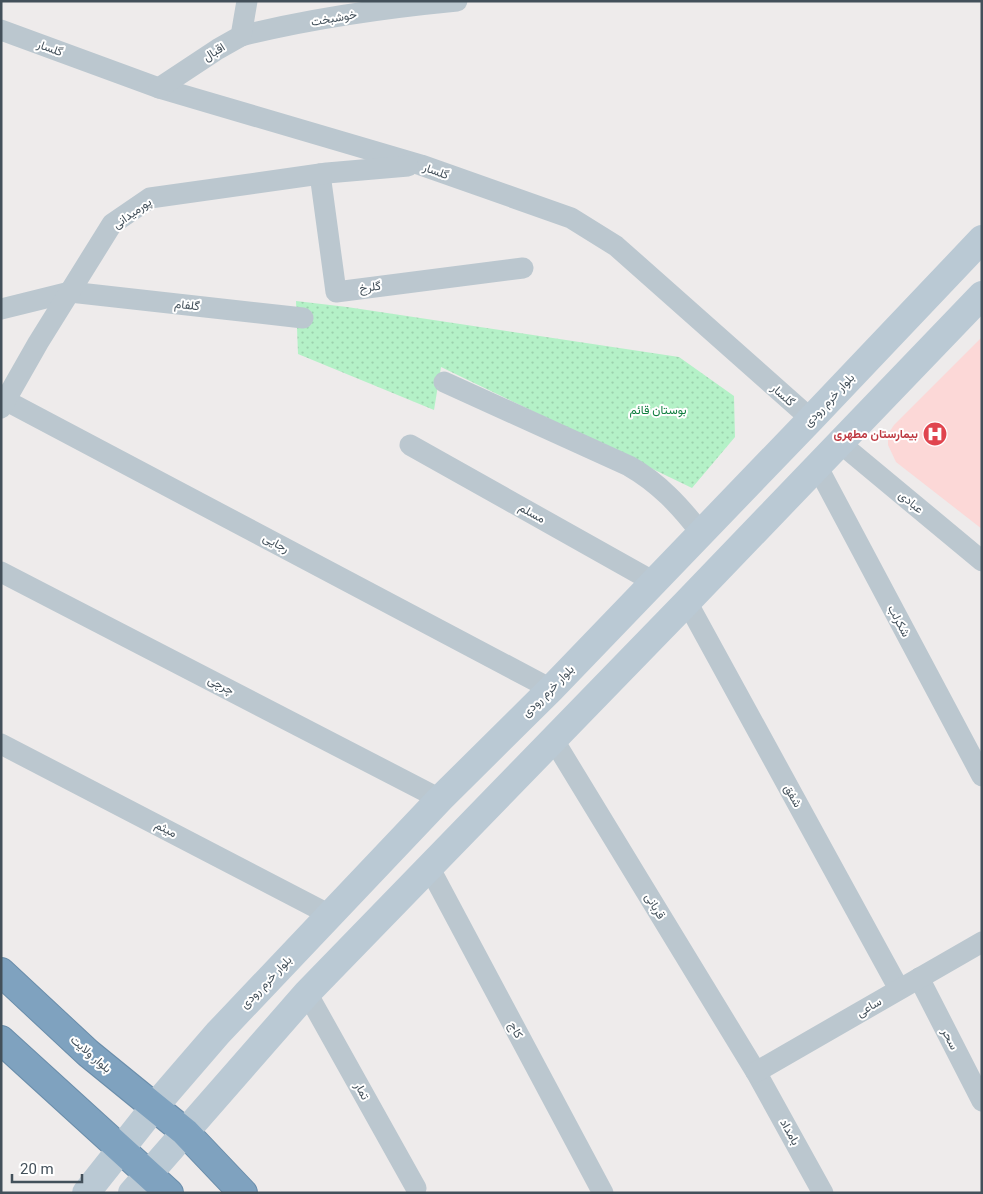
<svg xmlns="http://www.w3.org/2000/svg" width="983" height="1194" viewBox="0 0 983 1194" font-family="Roboto,Vazirmatn,sans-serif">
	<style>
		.medical { fill: #fcd8d7 }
		.grass { fill: url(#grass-dots) }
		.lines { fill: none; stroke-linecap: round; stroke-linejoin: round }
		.highway-casing { stroke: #6a8daa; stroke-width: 30 }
		.street { stroke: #bbc7cf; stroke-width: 21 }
		.secondary { stroke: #bac9d4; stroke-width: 28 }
		.highway { stroke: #7fa2bf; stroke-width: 28 }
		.labels { text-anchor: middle; stroke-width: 4; stroke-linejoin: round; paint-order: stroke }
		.street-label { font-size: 12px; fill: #43505a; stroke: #fff }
		.park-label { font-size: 12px; fill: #107e3f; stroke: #fff }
		.health-label { font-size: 12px; font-weight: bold; fill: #be3a42; stroke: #fff; text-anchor: end }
	</style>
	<defs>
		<pattern id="grass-dots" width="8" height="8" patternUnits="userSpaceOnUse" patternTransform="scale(1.25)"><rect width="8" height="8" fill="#b4f1c7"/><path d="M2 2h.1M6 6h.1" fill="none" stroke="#9cd0ad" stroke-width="1.8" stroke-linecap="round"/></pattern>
	</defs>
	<rect width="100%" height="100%" fill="#eeebeb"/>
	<polygon class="medical" points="982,337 982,529 896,462 888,445 888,437 890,431 894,425"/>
	<polygon class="grass" points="296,301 347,307 679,357 734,396 735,437 692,488 441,367 434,410 298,354"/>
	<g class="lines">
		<defs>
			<g id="highway">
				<polyline points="1,972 88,1053 185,1132 243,1193"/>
				<polyline points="1,1040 169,1193"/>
			</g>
		</defs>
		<use href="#highway" class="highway-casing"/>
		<g class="street">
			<polyline points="1,30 159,88 421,165 571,218 616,246 811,419"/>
			<path d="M241,36C312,18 385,8 457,1"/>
			<polyline points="159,88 218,49 241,36 247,1"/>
			<polyline points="320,174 336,292 523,268"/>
			<polyline points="1,309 70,292 303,318"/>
			<path d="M444,382L629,466C659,483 680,506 701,533"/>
			<polyline points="1,398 551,689"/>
			<polyline points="1,408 38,343 112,224 150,198 327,173 408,166"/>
			<polyline points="840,443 982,561"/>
			<polyline points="410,445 654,582"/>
			<polyline points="817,466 982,776"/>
			<polyline points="1,572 440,799"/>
			<polyline points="687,602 899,989"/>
			<polyline points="553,739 756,1072 823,1193"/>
			<polyline points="1,744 330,915"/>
			<polyline points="429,867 603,1193"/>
			<polyline points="919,978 982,1101"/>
			<polyline points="307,993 416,1188"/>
			<polyline points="756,1072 982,942"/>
		</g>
		<g class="secondary">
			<polyline points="86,1193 155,1106 218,1033 440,799 551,689 811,419 982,239"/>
			<polyline points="132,1193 307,993 687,602 982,295"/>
		</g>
		<use href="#highway" class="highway"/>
	</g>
	<defs>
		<symbol id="hospital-disc" viewBox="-11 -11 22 22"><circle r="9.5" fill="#e0444e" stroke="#fff"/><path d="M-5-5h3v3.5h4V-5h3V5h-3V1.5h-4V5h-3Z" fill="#fff"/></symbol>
	</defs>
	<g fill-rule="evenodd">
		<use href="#hospital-disc" x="921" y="420" width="28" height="28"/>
	</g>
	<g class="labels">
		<g class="street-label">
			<text transform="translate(334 18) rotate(-10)" y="4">خوشبخت</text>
			<text transform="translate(50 48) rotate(20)" y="4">گلسار</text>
			<text transform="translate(214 52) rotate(-32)" y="4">اقبال</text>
			<text transform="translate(436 171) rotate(20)" y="4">گلسار</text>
			<text transform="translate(132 213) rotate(-35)" y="4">پورمیدانی</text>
			<text transform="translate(370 287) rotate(-7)" y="4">گلرخ</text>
			<text transform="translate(187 305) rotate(6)" y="4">گلفام</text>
			<text transform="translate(783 395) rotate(42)" y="4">گلسار</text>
			<text transform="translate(829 400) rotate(-47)" y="4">بلوار خرم رودی</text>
			<text transform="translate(911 502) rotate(40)" y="4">عبادی</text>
			<text transform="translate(532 513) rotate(29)" y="4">مسلم</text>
			<text transform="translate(276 543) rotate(28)" y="4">رجایی</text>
			<text transform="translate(899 621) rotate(62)" y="4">شکرلب</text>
			<text transform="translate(221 685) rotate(27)" y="4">چرچی</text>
			<text transform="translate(548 691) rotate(-45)" y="4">بلوار خرم رودی</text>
			<text transform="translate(793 796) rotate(61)" y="4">شفق</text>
			<text transform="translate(166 829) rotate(27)" y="4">میثم</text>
			<text transform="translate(655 906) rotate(59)" y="4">قربانی</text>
			<text transform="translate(266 982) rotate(-46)" y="4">بلوار خرم رودی</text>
			<text transform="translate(869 1007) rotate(-30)" y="4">ساعی</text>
			<text transform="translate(516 1030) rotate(62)" y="4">کاج</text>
			<text transform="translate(950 1039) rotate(63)" y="4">سحر</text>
			<text transform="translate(91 1054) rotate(41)" y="4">بلوار ولایت</text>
			<text transform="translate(362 1091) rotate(61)" y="4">تمار</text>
			<text transform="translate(790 1132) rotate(61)" y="4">بامداد</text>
		</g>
		<g class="park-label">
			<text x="658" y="414">بوستان قائم</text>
		</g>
		<g class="health-label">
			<text x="918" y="438">بیمارستان مطهری</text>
		</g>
	</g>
	<rect width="983" height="1194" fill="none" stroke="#43505a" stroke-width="5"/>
	<path d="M12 1174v8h70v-8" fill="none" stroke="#43505a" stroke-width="2.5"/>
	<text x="20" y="1174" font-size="15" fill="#43505a" stroke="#ffffff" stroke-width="4" paint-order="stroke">20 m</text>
</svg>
